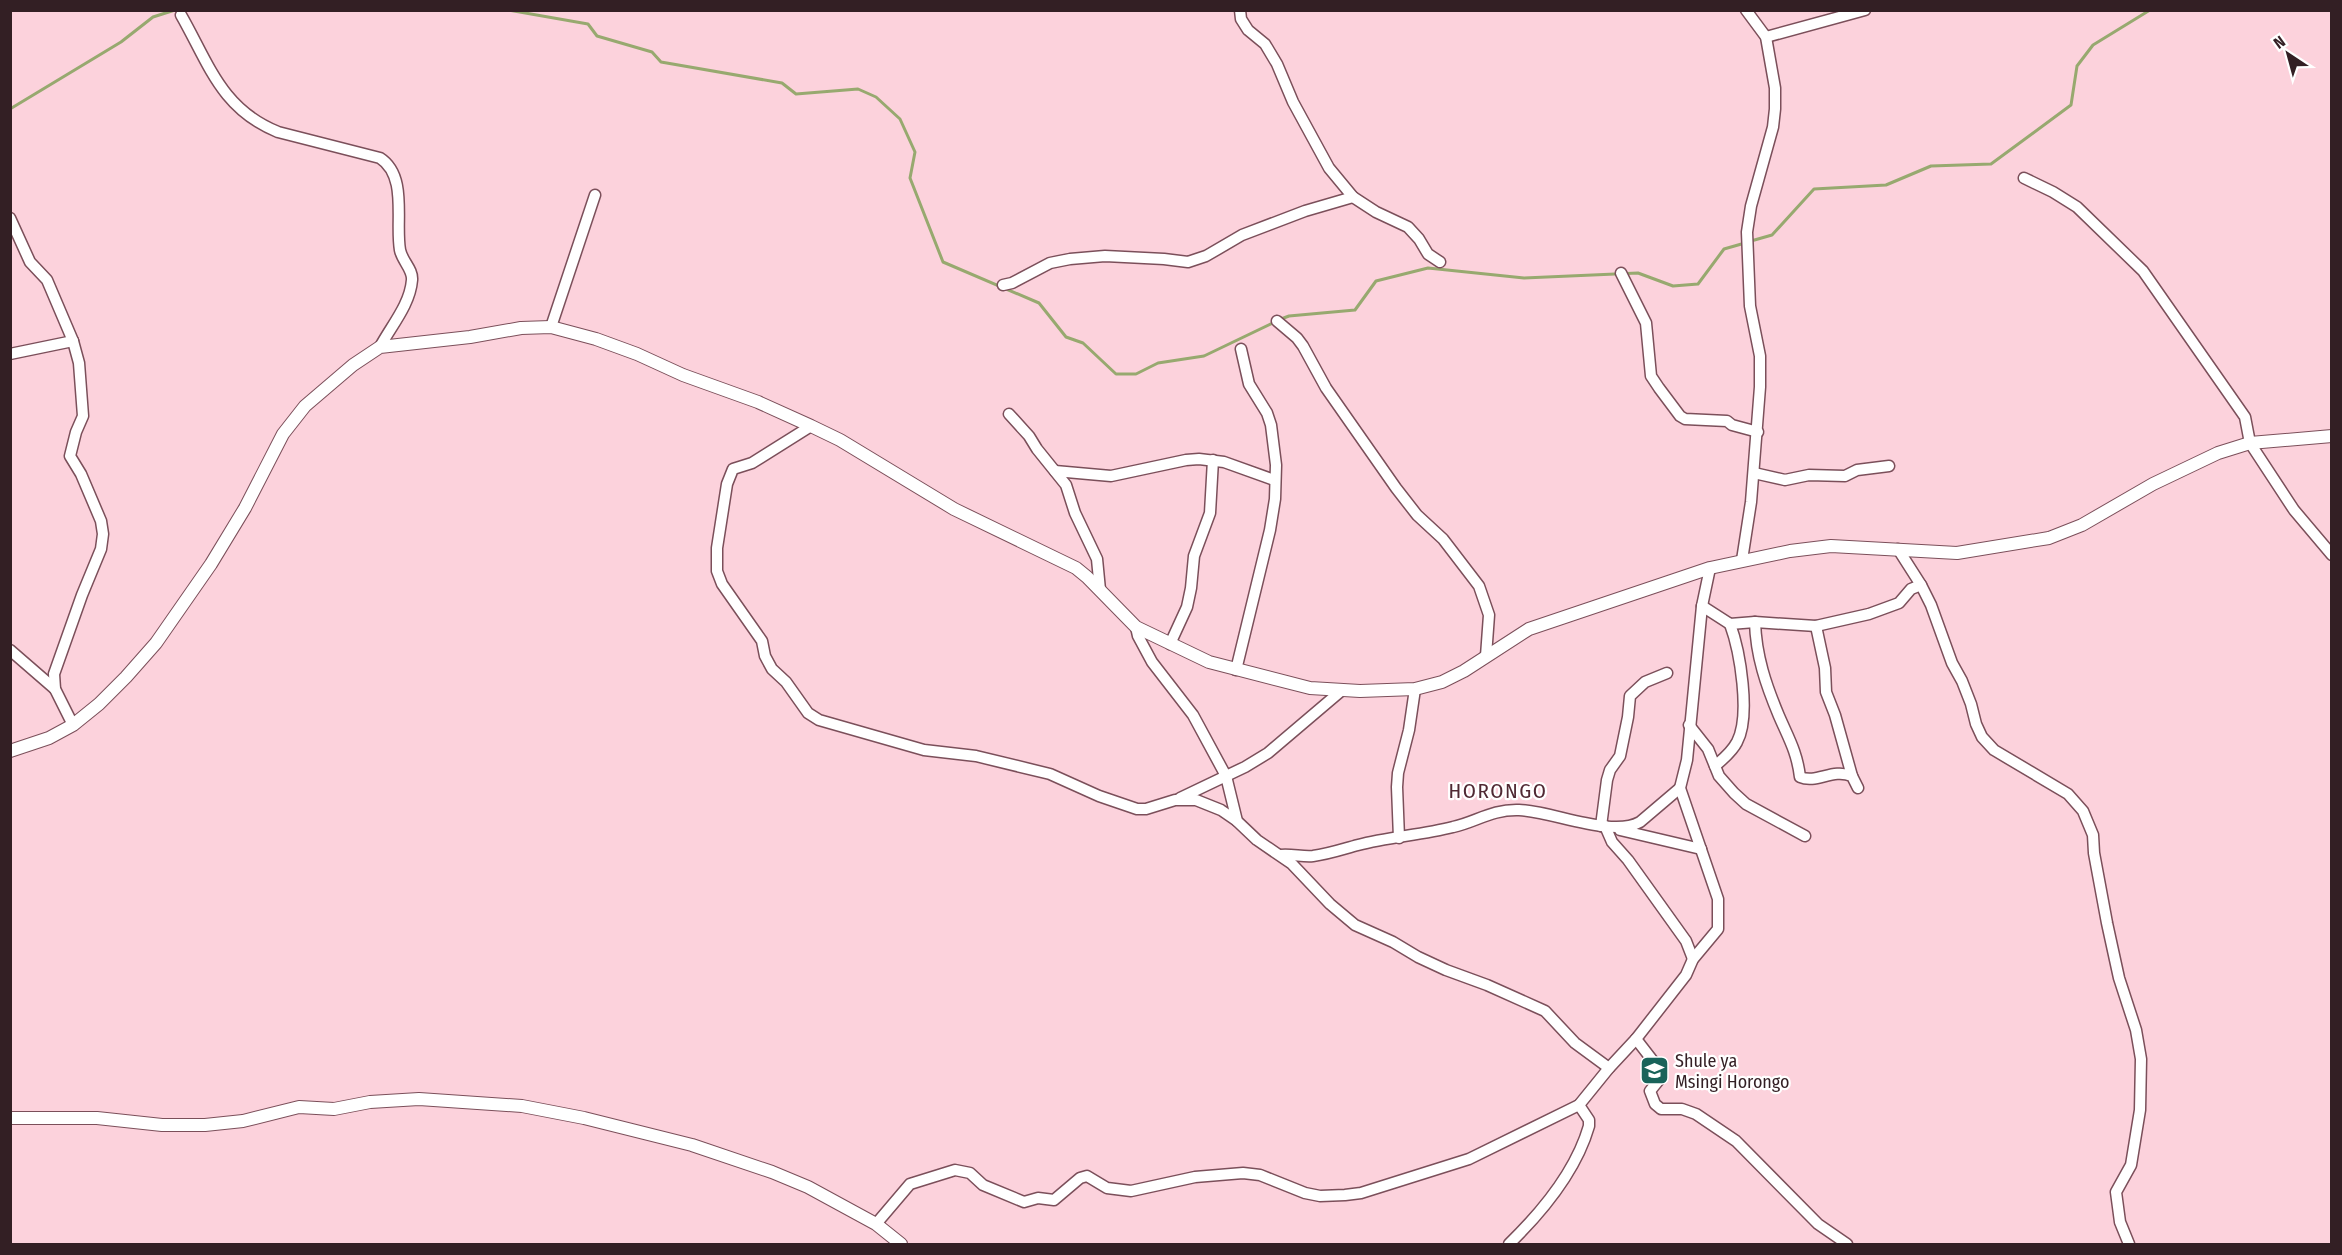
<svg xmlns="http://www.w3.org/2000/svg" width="2342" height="1255" viewBox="0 0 2342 1255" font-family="'Fira Sans Condensed',sans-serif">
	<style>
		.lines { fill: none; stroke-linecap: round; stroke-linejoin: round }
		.stream { stroke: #97a96f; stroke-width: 3 }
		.minor-casing { stroke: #7b4f5a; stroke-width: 13 }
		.tertiary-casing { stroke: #7b4f5a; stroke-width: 14 }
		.minor { stroke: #fff; stroke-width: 10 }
		.tertiary { stroke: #fff; stroke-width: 12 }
		.labels { text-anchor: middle; stroke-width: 4.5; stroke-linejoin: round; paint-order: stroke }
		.poi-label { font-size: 18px; fill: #331f24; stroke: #fff; text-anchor: start }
		.quarter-label { font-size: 21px; letter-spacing: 1.5px; fill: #502833; stroke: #fff }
	</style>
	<rect width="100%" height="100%" fill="#fcd2dc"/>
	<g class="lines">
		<g class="stream">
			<polyline points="508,10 588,24 597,36 652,52 661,62 782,83 796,94 858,89 876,97 900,119 915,152 910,178 943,262 1039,303 1066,337 1083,343 1116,374 1136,374 1158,363 1204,356 1275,322"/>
			<polyline points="10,109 121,42 153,17 175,10"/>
			<polyline points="1751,241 1772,235 1814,189 1886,185 1931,166 1991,164 2071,105 2077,66 2093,45 2150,10"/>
			<polyline points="1281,319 1289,316 1355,310 1376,281 1428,268 1524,278 1638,273 1673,286 1698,284 1724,249 1745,243"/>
		</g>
		<defs>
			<g id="minor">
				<polyline points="1240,10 1241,19 1248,30 1265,44 1277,64 1293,102 1329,168 1353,197 1376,212 1408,227 1419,239 1428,254 1440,262"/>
				<path d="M181,15C209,64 221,109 278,132L380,158C408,176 395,222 400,250C402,261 413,269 412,280C410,305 391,326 380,347"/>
				<polyline points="1766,37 1865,10"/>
				<polyline points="2024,178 2053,192 2077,207 2143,271 2245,417 2250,443 2294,510 2332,555"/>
				<polyline points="10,218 30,262 47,280 73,341 79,363 83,416 76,432 70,456 81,474 101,521 103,534 101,549 82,595 54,674 55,689 73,725"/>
				<polyline points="1621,273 1646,323 1651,376 1659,388 1680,416 1685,419 1727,421 1732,425 1758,432"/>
				<polyline points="1003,285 1012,283 1050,263 1070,259 1105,256 1164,259 1188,262 1206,256 1242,235 1305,211 1353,197"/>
				<polyline points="1277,321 1297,338 1303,346 1326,388 1396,488 1417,515 1443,539 1479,586 1489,615 1486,656"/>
				<polyline points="551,327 595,195"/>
				<polyline points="10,354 73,341"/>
				<polyline points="1009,414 1029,436 1037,449 1066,485 1075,513 1097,559 1100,590"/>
				<polyline points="811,426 752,463 733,469 727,484 717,548 717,571 722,584 762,641 765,656 772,669 786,682 808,713 819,720 924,750 976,756 1050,774 1099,796 1137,809 1146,809 1175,800 1196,800 1221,810 1237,821"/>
				<polyline points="1055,471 1111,476 1186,460 1199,459 1224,462 1274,480"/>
				<polyline points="1754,473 1785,480 1809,475 1845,476 1857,470 1889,466"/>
				<polyline points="1898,549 1921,585 1931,605 1952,663 1962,681 1971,704 1976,724 1982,737 1994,750 2068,794 2083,811 2093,835 2094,853 2107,923 2119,978 2136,1030 2141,1059 2140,1110 2131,1165 2116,1192 2120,1222 2129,1244"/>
				<polyline points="1742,560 1751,502 1760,387 1760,356 1750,306 1747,232 1751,206 1773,127 1775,109 1775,88 1766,37 1746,10"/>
				<polyline points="1702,606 1730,624 1755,622 1816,626 1869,614 1899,603 1911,589 1921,585"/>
				<path d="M1755,622C1756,656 1766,685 1779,716C1789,739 1797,752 1800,777C1817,784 1832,768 1852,776L1858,788"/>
				<polyline points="1816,626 1825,668 1826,692 1835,715 1852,776"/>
				<polyline points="1136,627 1138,636 1152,662 1193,715 1226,776 1237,821 1257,840 1292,864 1330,904 1355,925 1393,942 1418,957 1446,970 1487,985 1545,1011 1575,1043 1609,1068"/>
				<polyline points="1170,644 1187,607 1191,588 1194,556 1210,513 1213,460"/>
				<polyline points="10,650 55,689"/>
				<polyline points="1236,670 1270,530 1275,499 1276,465 1271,425 1267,413 1249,384 1241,349"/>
				<polyline points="1689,725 1708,749 1719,776 1734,793 1746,804 1805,836"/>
				<path d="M1715,766C1723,759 1732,752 1737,742C1751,716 1740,651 1730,624"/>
				<polyline points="1180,798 1245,767 1268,753 1341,691"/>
				<polyline points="1601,826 1607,780 1610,770 1620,756 1628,717 1630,696 1645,682 1667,673"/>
				<polyline points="1605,826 1612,842 1628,860 1686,941 1693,959"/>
				<polyline points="1620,830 1701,849"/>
				<polyline points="1399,838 1397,787 1398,773 1409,730 1415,689"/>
				<path d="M1281,855C1292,854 1303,857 1313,856C1329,854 1343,849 1358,845C1389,837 1421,835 1453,827C1476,822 1492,809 1519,810C1552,811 1612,838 1640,822L1680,788"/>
				<polyline points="1636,1039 1660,1070 1659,1080 1650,1091 1655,1104 1661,1109 1682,1109 1696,1114 1736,1141 1818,1224 1847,1244"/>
				<polyline points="876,1224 910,1184 955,1170 970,1173 983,1185 1024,1202 1038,1198 1054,1200 1080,1178 1087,1176 1107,1188 1131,1191 1195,1177 1243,1173 1260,1175 1305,1193 1320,1196 1345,1195 1361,1193 1469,1159 1579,1105 1609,1068 1636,1039 1686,975 1693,959 1718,929 1718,899 1680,788 1687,760 1702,606 1710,568"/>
				<path d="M1509,1244C1542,1212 1576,1171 1589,1126V1120L1579,1105"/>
			</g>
			<g id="tertiary">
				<polyline points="10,751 49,738 73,725 99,704 126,677 156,643 211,564 245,508 283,434 305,406 353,365 380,347 470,337 521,328 551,327 596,339 637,354 683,375 758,402 811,426 840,440 954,509 1076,568 1087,577 1136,627 1209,662 1310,688 1360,691 1415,689 1442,682 1464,671 1529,629 1710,568 1790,551 1831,546 1957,553 2049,538 2082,525 2153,484 2218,453 2250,443 2332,436"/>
				<polyline points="10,1118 97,1118 162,1125 205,1125 243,1121 299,1107 334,1109 370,1102 419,1099 522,1106 584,1118 692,1145 772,1172 808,1187 876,1224 901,1244"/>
			</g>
		</defs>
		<use href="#minor" class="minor-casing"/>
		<use href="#tertiary" class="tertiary-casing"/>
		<use href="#minor" class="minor"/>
		<use href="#tertiary" class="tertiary"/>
	</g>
	<defs>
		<symbol id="school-square" viewBox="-11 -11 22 22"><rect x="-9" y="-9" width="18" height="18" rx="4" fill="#19635a" stroke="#fff"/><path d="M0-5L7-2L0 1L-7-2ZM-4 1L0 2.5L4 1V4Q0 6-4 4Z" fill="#fff"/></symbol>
	</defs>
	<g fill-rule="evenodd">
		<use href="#school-square" x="1638" y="1054" width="33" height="33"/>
	</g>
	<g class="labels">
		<g class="poi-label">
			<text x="1675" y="1067">Shule ya<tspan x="1675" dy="21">Msingi Horongo</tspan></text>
		</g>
		<g class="quarter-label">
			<text x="1498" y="798">HORONGO</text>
		</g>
	</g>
	<rect width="2342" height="1255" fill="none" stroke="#331f24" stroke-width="24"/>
	<g transform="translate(2288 54) rotate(324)" stroke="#ffffff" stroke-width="4.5" paint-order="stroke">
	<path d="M0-4.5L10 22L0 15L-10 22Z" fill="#331f24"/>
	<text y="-9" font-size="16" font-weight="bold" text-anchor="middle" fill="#331f24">N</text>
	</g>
</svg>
